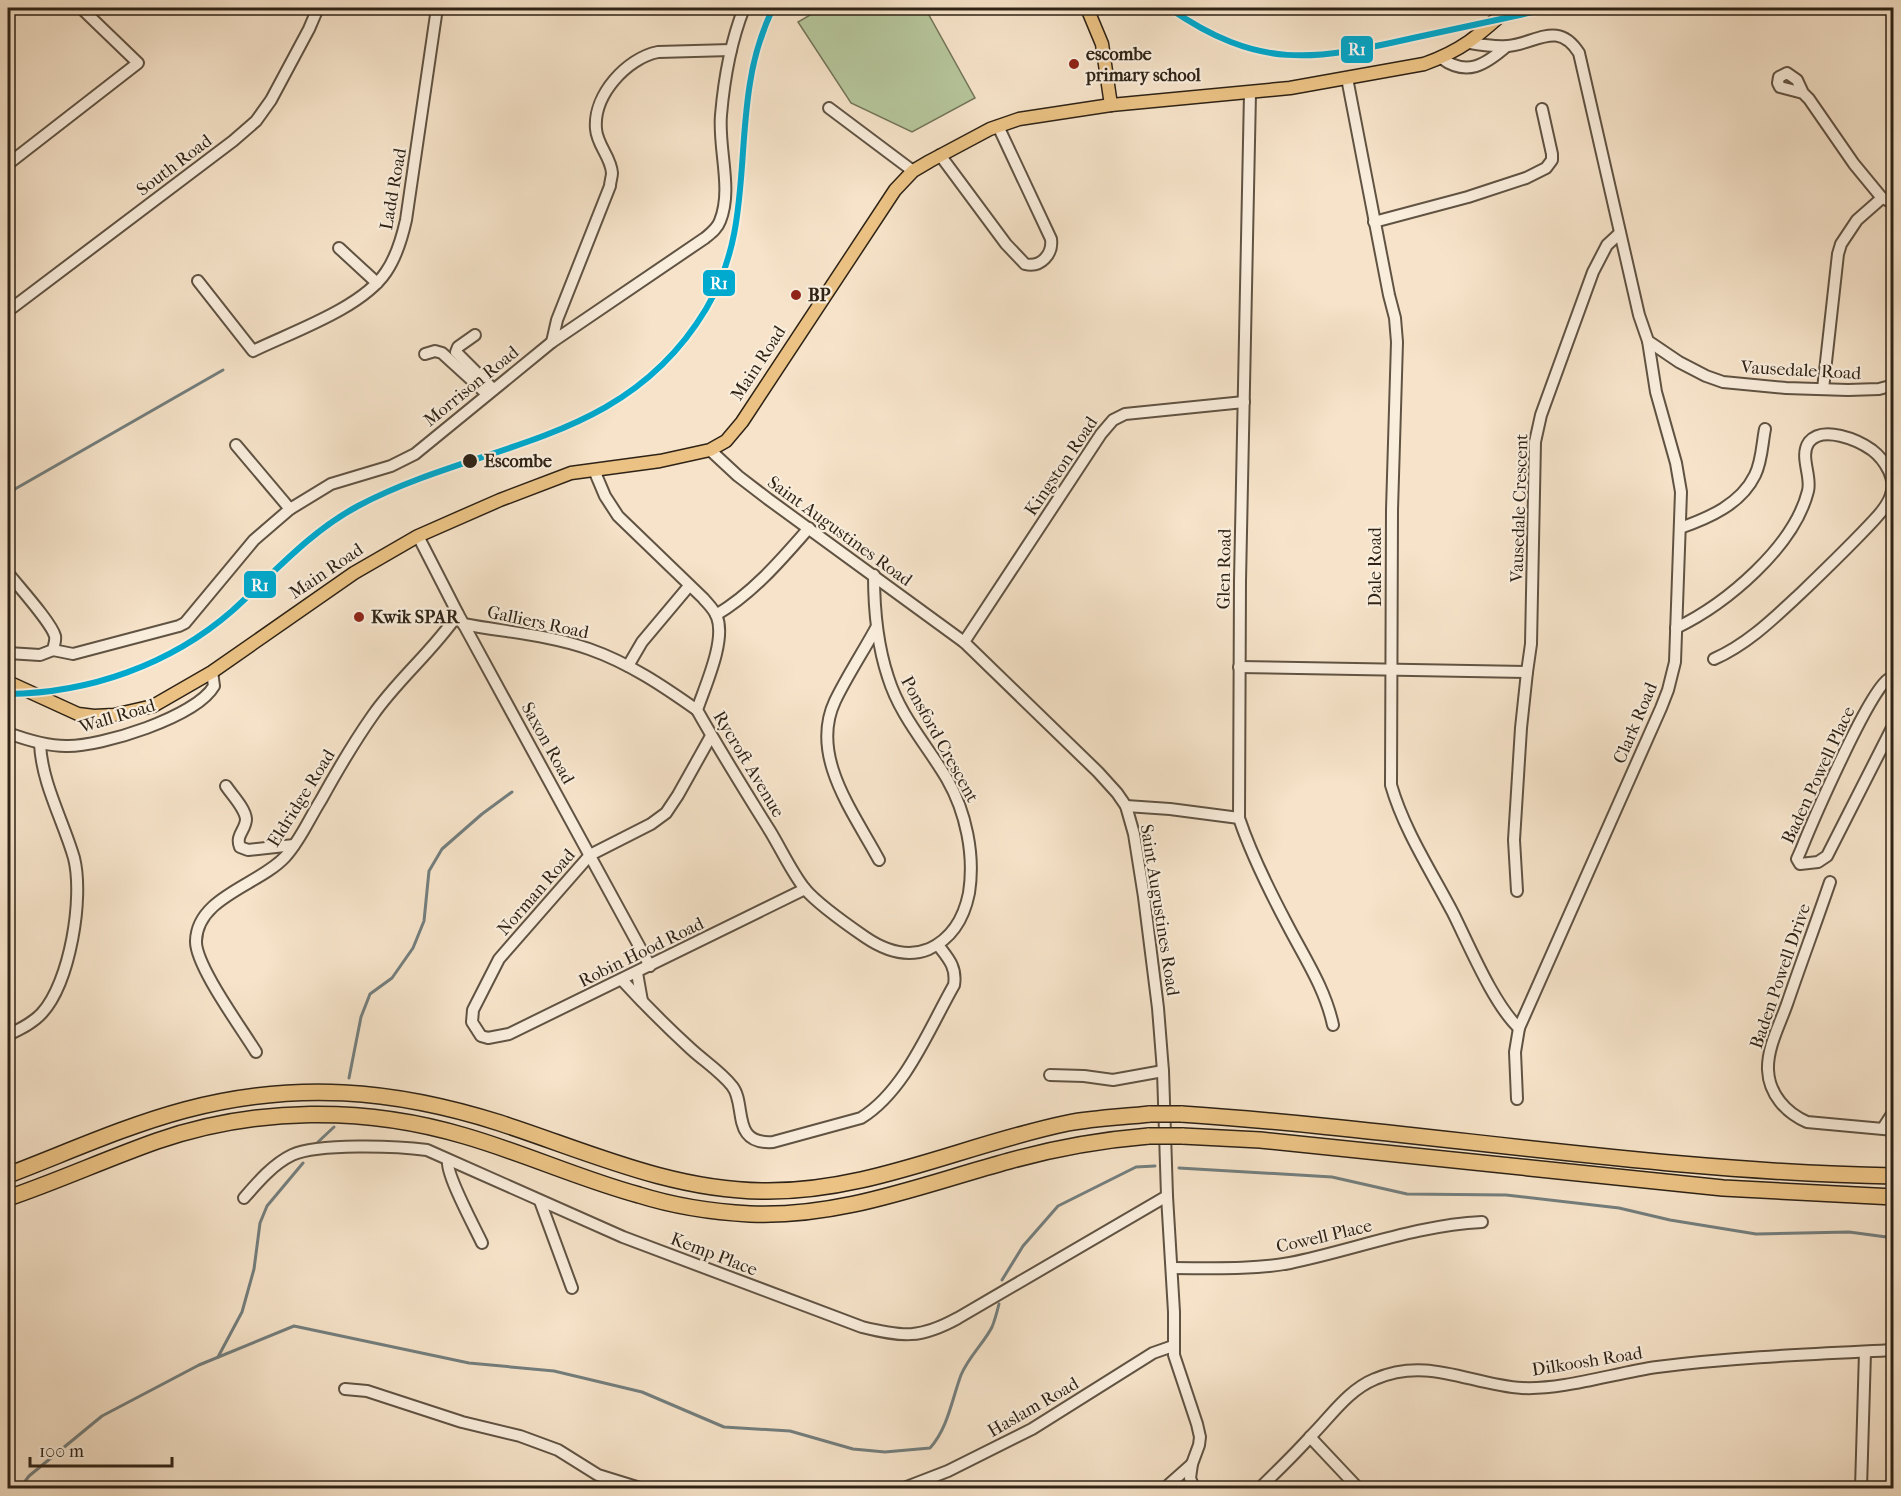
<svg xmlns="http://www.w3.org/2000/svg" width="1901" height="1496" viewBox="0 0 1901 1496" font-family="'IM FELL French Canon',serif">
	<style>
		.green { fill: #b6c59b; stroke: #727458; stroke-width: 1.5 }
		.lines { fill: none; stroke-linecap: round; stroke-linejoin: round }
		.stream { stroke: #737e7d; stroke-width: 3 }
		.minor-casing { stroke: #605343; stroke-width: 14 }
		.major-casing { stroke: #2e2316; stroke-width: 15 }
		.highway-casing { stroke: #2e2316; stroke-width: 18 }
		.minor { stroke: #f9eddc; stroke-width: 10 }
		.major { stroke: #ebc284; stroke-width: 12 }
		.highway { stroke: #ebc284; stroke-width: 15 }
		.highway-bridge-casing { stroke: #2e2316; stroke-width: 18; stroke-linecap: butt }
		.highway-bridge { stroke: #ebc284; stroke-width: 15 }
		.rail-1-casing { stroke: #f9eddc; stroke-width: 10 }
		.rail-1 { stroke: #00a9ce; stroke-width: 6 }
		.poi-dot { fill: #8f2418; stroke: #f9eddc; stroke-width: 2 }
		.stop-dot { fill: #2e2316; stroke: #f9eddc; stroke-width: 2 }
		.labels { text-anchor: middle; stroke-width: 4.5; stroke-linejoin: round; paint-order: stroke }
		.poi-label { font-size: 18px; font-weight: bold; fill: #2e2316; stroke: #f9eddc; text-anchor: start }
		.street-label { font-size: 18px; fill: #2e2316; stroke: #f9eddc }
		.stop-label { font-size: 18px; font-weight: bold; fill: #2e2316; stroke: #f9eddc; text-anchor: start }
		.line-badge { stroke: #f9eddc; stroke-width: 2 }
		.badge-label { font-size: 16px; text-anchor: middle; font-weight: bold; fill: #fff }
	</style>
	<rect width="100%" height="100%" fill="#f6e3c9"/>
	<filter id="stains"><feTurbulence type="fractalNoise" baseFrequency=".00333" numOctaves="4"/><feColorMatrix values="0 0 0 0 .2 0 0 0 0 .09 0 0 0 0 .02 0 0 0 .5 -.17"/></filter>
	<radialGradient id="worn" r=".72"><stop offset=".6" stop-color="#630" stop-opacity="0"/><stop offset="1" stop-color="#630" stop-opacity=".3"/></radialGradient>
	<polygon class="green" points="822,8 925,8 975,98 912,132 851,103 798,22"/>
	<g class="lines">
		<g class="stream">
			<polyline points="8,493 223,370"/>
			<polyline points="349,1078 361,1017 370,994 392,978 413,948 424,921 429,871 442,849 482,814 512,792"/>
			<polyline points="318,1142 334,1127"/>
			<polyline points="1179,1168 1332,1177 1407,1194 1506,1195 1619,1208 1670,1220 1756,1234 1849,1232 1894,1238"/>
			<polyline points="1002,1280 1023,1246 1058,1206 1136,1167 1155,1166"/>
			<polyline points="218,1357 242,1312 254,1269 260,1223 267,1206 303,1163"/>
			<path d="M20,1488L29,1476L102,1416L199,1365L294,1326L469,1363L554,1371L642,1392L724,1427L790,1431L853,1449L885,1452L930,1448C948,1428 952,1399 961,1375C969,1356 984,1343 992,1327C995,1320 997,1312 999,1304"/>
		</g>
		<defs>
			<g id="minor">
				<path d="M1470,43C1482,45 1495,47 1508,46C1537,43 1558,20 1579,53L1639,315L1648,341L1679,362L1706,376L1723,382L1786,388L1848,390L1879,389L1894,385"/>
				<path d="M1441,58C1467,77 1485,65 1507,46"/>
				<path d="M1347,78L1389,295L1395,318L1397,342L1392,510L1391,785C1404,830 1431,871 1453,913C1469,945 1494,1005 1519,1028"/>
				<path d="M1250,93L1240,581L1239,818C1251,854 1269,890 1287,924C1304,957 1325,988 1333,1025"/>
				<polyline points="1803,93 1797,80 1787,73 1779,77 1778,83 1780,87 1803,93 1809,99 1854,164 1882,198"/>
				<polyline points="829,108 913,171"/>
				<path d="M940,155L1006,244L1025,264C1041,268 1053,254 1051,239L998,126"/>
				<polyline points="8,164 138,63 81,8"/>
				<polyline points="1374,222 1468,197 1526,178 1546,168 1552,160 1552,154 1542,109"/>
				<polyline points="339,248 377,283"/>
				<path d="M198,281L253,351C292,332 362,308 386,272C397,256 402,238 406,220L437,8"/>
				<polyline points="8,311 233,141 256,121 271,100 309,29 318,8"/>
				<polyline points="475,335 458,347 456,352 493,389"/>
				<path d="M552,342L557,320L610,186C610,182 612,177 612,173C611,157 597,145 596,129C593,95 627,58 658,52L731,50"/>
				<polyline points="425,354 435,351 442,353 487,394"/>
				<polyline points="1823,389 1838,254 1841,244 1857,220 1882,198 1894,203"/>
				<polyline points="236,445 290,509"/>
				<polyline points="710,450 738,476 768,499 964,642 1098,772 1117,793 1126,806 1134,834 1144,897 1158,1008 1163,1071 1167,1196 1174,1312 1174,1355 1197,1424 1200,1437 1199,1445 1192,1464 1190,1478 1194,1488"/>
				<path d="M594,470L605,496L618,516L703,598C708,604 714,609 717,617C726,641 705,686 697,710C720,751 745,791 770,831C781,849 792,873 805,889C817,903 849,926 865,937C884,950 907,958 929,949C953,938 964,918 969,893C975,855 966,812 947,779C927,745 900,716 888,677C877,644 874,610 874,575"/>
				<path d="M1680,528C1709,518 1741,504 1755,475C1762,461 1762,444 1765,429"/>
				<polyline points="418,536 458,614 650,966"/>
				<path d="M8,573C18,586 51,622 55,636C56,640 54,645 53,650L40,655L8,653"/>
				<path d="M716,615C753,593 781,560 809,528"/>
				<path d="M463,624C505,632 550,635 589,649C629,663 663,686 697,710"/>
				<path d="M876,628C863,652 847,676 835,701C809,756 854,813 879,860"/>
				<path d="M1676,628C1726,604 1794,547 1808,491C1812,476 1799,456 1809,442C1823,425 1858,440 1872,450C1880,456 1885,463 1889,471C1898,490 1888,505 1875,519C1851,545 1826,569 1801,593C1774,618 1748,644 1714,659"/>
				<polyline points="964,642 1101,434 1113,420 1125,414 1244,402"/>
				<path d="M53,650L73,654L179,626L185,623L254,540L290,509L331,484L391,466L415,454L552,342L705,238C711,233 717,229 720,221C733,189 718,149 721,115C724,80 731,41 744,8"/>
				<polyline points="628,666 642,642 689,586"/>
				<polyline points="1239,667 1527,672 1531,644 1535,442 1541,415 1593,272 1607,245 1620,233"/>
				<path d="M1894,680L1889,679C1872,684 1811,825 1801,850L1797,859L1800,864L1818,862L1827,856L1894,724"/>
				<path d="M8,733C27,740 46,746 66,746C101,747 196,717 214,686L212,672"/>
				<polyline points="711,736 678,795 666,813 651,824 590,855 499,959 473,1010 472,1022 481,1036 488,1038 509,1034 805,889"/>
				<path d="M226,786C232,795 245,808 246,819C246,830 235,835 240,847L248,850L294,845"/>
				<polyline points="1126,806 1170,809 1239,818"/>
				<path d="M1830,882C1816,923 1801,963 1787,1004C1780,1024 1767,1048 1768,1070C1769,1094 1786,1113 1807,1122L1894,1130"/>
				<polyline points="1517,891 1514,840 1521,728 1527,672"/>
				<polyline points="637,973 642,1001"/>
				<path d="M622,980C644,1004 667,1027 691,1049C704,1061 721,1072 732,1086C747,1104 730,1145 773,1142L861,1118C905,1091 929,1029 954,985C957,967 948,958 938,945"/>
				<path d="M8,1035C20,1029 33,1023 42,1013C70,982 84,898 74,858C63,820 42,784 40,744"/>
				<path d="M256,1052C242,1029 195,965 196,941C197,897 259,885 285,857C300,841 309,819 321,800C337,771 354,742 373,715C398,679 433,651 458,614"/>
				<polyline points="1050,1075 1084,1076 1113,1080 1163,1071"/>
				<polyline points="1517,1099 1515,1052 1519,1028 1661,708 1668,690 1675,662 1681,492 1676,463 1656,392 1648,341"/>
				<polyline points="1883,1128 1894,1111"/>
				<path d="M448,1160C445,1173 475,1228 482,1243"/>
				<path d="M244,1198C257,1183 273,1164 292,1155C318,1143 397,1146 427,1150L623,1237L862,1327C903,1337 920,1339 958,1318L1167,1196"/>
				<polyline points="540,1201 572,1288"/>
				<path d="M1172,1268C1211,1268 1252,1270 1290,1263C1354,1250 1417,1225 1482,1222"/>
				<polyline points="345,1389 367,1391 462,1422 520,1436 558,1450 598,1475 640,1488"/>
				<polyline points="1310,1437 1358,1488"/>
				<polyline points="904,1488 948,1471 1032,1429 1153,1353 1173,1346"/>
				<polyline points="1165,1488 1192,1464"/>
				<path d="M1260,1488C1277,1471 1295,1454 1311,1436C1331,1416 1348,1390 1375,1379C1428,1356 1471,1385 1522,1388C1563,1390 1615,1373 1657,1367C1735,1357 1815,1354 1894,1350"/>
				<polyline points="1861,1488 1865,1352"/>
			</g>
			<g id="major">
				<polyline points="1087,8 1102,44 1111,105"/>
				<path d="M8,682L78,714L94,716L114,715L153,706L212,672L354,573L418,536L500,500L571,473L660,461L710,450L726,441L742,422L895,190L913,171L930,161L990,129L1019,119L1111,105L1290,88L1424,64C1463,50 1479,35 1509,8"/>
			</g>
			<g id="highway">
				<path d="M1181,1114C1419,1130 1655,1172 1894,1176"/>
				<polyline points="1182,1136 1260,1140 1723,1188 1894,1197"/>
				<path d="M8,1175C66,1153 125,1126 185,1110C295,1081 393,1089 500,1123C586,1151 670,1190 762,1191C868,1193 965,1144 1068,1123C1095,1118 1123,1117 1150,1114"/>
				<path d="M8,1198C58,1181 106,1159 157,1141C255,1107 365,1106 465,1136C524,1153 580,1179 639,1195C674,1206 713,1212 750,1214C840,1218 924,1184 1009,1161C1055,1148 1101,1140 1149,1136"/>
			</g>
		</defs>
		<use href="#minor" class="minor-casing"/>
		<use href="#major" class="major-casing"/>
		<use href="#highway" class="highway-casing"/>
		<use href="#minor" class="minor"/>
		<use href="#major" class="major"/>
		<use href="#highway" class="highway"/>
		<defs>
			<g id="highway-bridge">
				<polyline points="1150,1114 1181,1114"/>
				<polyline points="1149,1136 1182,1136"/>
			</g>
		</defs>
		<use href="#highway-bridge" class="highway-bridge-casing"/>
		<use href="#highway-bridge" class="highway-bridge"/>
		<defs>
			<g id="rail-1">
				<path d="M1169,8C1259,70 1312,61 1413,38C1459,28 1505,18 1552,8"/>
				<path d="M8,694C89,693 170,665 232,611C273,574 309,532 358,506C483,440 624,446 706,309C749,237 737,162 750,83C754,57 762,31 773,8"/>
			</g>
		</defs>
		<use href="#rail-1" class="rail-1-casing"/>
		<use href="#rail-1" class="rail-1"/>
	</g>
	<g class="poi-dot">
		<circle cx="1074" cy="64" r="6"/>
		<circle cx="796" cy="295" r="6"/>
		<circle cx="359" cy="617" r="6"/>
	</g>
	<circle class="stop-dot" cx="470" cy="461" r="8"/>
	<g class="labels">
		<g class="poi-label">
			<text x="1086" y="60">escombe<tspan x="1086" dy="21">primary school</tspan></text>
			<text x="808" y="301">BP</text>
			<text x="371" y="623">Kwik SPAR</text>
		</g>
		<g class="street-label">
			<text transform="translate(174 165) rotate(-37)" y="6">South Road</text>
			<text transform="translate(393 189) rotate(-80)" y="6">Ladd Road</text>
			<text transform="translate(758 363) rotate(-57)" y="6">Main Road</text>
			<text transform="translate(1801 370) rotate(3)" y="6">Vausedale Road</text>
			<text transform="translate(471 386) rotate(-39)" y="6">Morrison Road</text>
			<text transform="translate(1061 466) rotate(-56)" y="6">Kingston Road</text>
			<text transform="translate(1519 508) rotate(-88)" y="6">Vausedale Crescent</text>
			<text transform="translate(840 531) rotate(36)" y="6">Saint Augustines Road</text>
			<text transform="translate(1375 567) rotate(-90)" y="6">Dale Road</text>
			<text transform="translate(1224 569) rotate(-89)" y="6">Glen Road</text>
			<text transform="translate(326 571) rotate(-34)" y="6">Main Road</text>
			<text transform="translate(538 622) rotate(12)" y="6">Galliers Road</text>
			<text transform="translate(117 716) rotate(-17)" y="6">Wall Road</text>
			<text transform="translate(1635 723) rotate(-67)" y="6">Clark Road</text>
			<text transform="translate(940 739) rotate(61)" y="6">Ponsford Crescent</text>
			<text transform="translate(548 743) rotate(61)" y="6">Saxon Road</text>
			<text transform="translate(749 764) rotate(59)" y="6">Rycroft Avenue</text>
			<text transform="translate(1818 775) rotate(-65)" y="6">Baden Powell Place</text>
			<text transform="translate(301 798) rotate(-58)" y="6">Eldridge Road</text>
			<text transform="translate(536 892) rotate(-49)" y="6">Norman Road</text>
			<text transform="translate(1160 910) rotate(81)" y="6">Saint Augustines Road</text>
			<text transform="translate(641 952) rotate(-26)" y="6">Robin Hood Road</text>
			<text transform="translate(1780 976) rotate(-71)" y="6">Baden Powell Drive</text>
			<text transform="translate(1324 1236) rotate(-13)" y="6">Cowell Place</text>
			<text transform="translate(714 1254) rotate(21)" y="6">Kemp Place</text>
			<text transform="translate(1587 1361) rotate(-9)" y="6">Dilkoosh Road</text>
			<text transform="translate(1033 1407) rotate(-30)" y="6">Haslam Road</text>
		</g>
		<g class="stop-label">
			<text x="484" y="467">Escombe</text>
		</g>
	</g>
	<g class="line-badge">
		<rect x="1340" y="35" width="34" height="29" rx="6" fill="#00a9ce"/>
		<rect x="702" y="269" width="34" height="28" rx="6" fill="#00a9ce"/>
		<rect x="243" y="570" width="34" height="29" rx="6" fill="#00a9ce"/>
	</g>
	<g class="badge-label">
		<text x="1357" y="55">R1</text>
		<text x="719" y="289">R1</text>
		<text x="260" y="591">R1</text>
	</g>
	<rect width="1901" height="1496" fill="none" stroke="#f6e3c9" stroke-width="30"/>
	<rect x="9" y="9" width="1883" height="1478" fill="none" stroke="#2e2316" stroke-width="3"/>
	<rect x="15" y="15" width="1871" height="1466" fill="none" stroke="#2e2316" stroke-width="1.5"/>
	<path d="M30 1457v9h142v-9" fill="none" stroke="#2e2316" stroke-width="3"/>
	<text x="39" y="1457" font-size="18" fill="#2e2316" stroke="#f9eddc" stroke-width="4.5" paint-order="stroke">100 m</text>
	<rect width="100%" height="100%" filter="url(#stains)"/>
	<rect width="100%" height="100%" fill="url(#worn)"/>
</svg>
